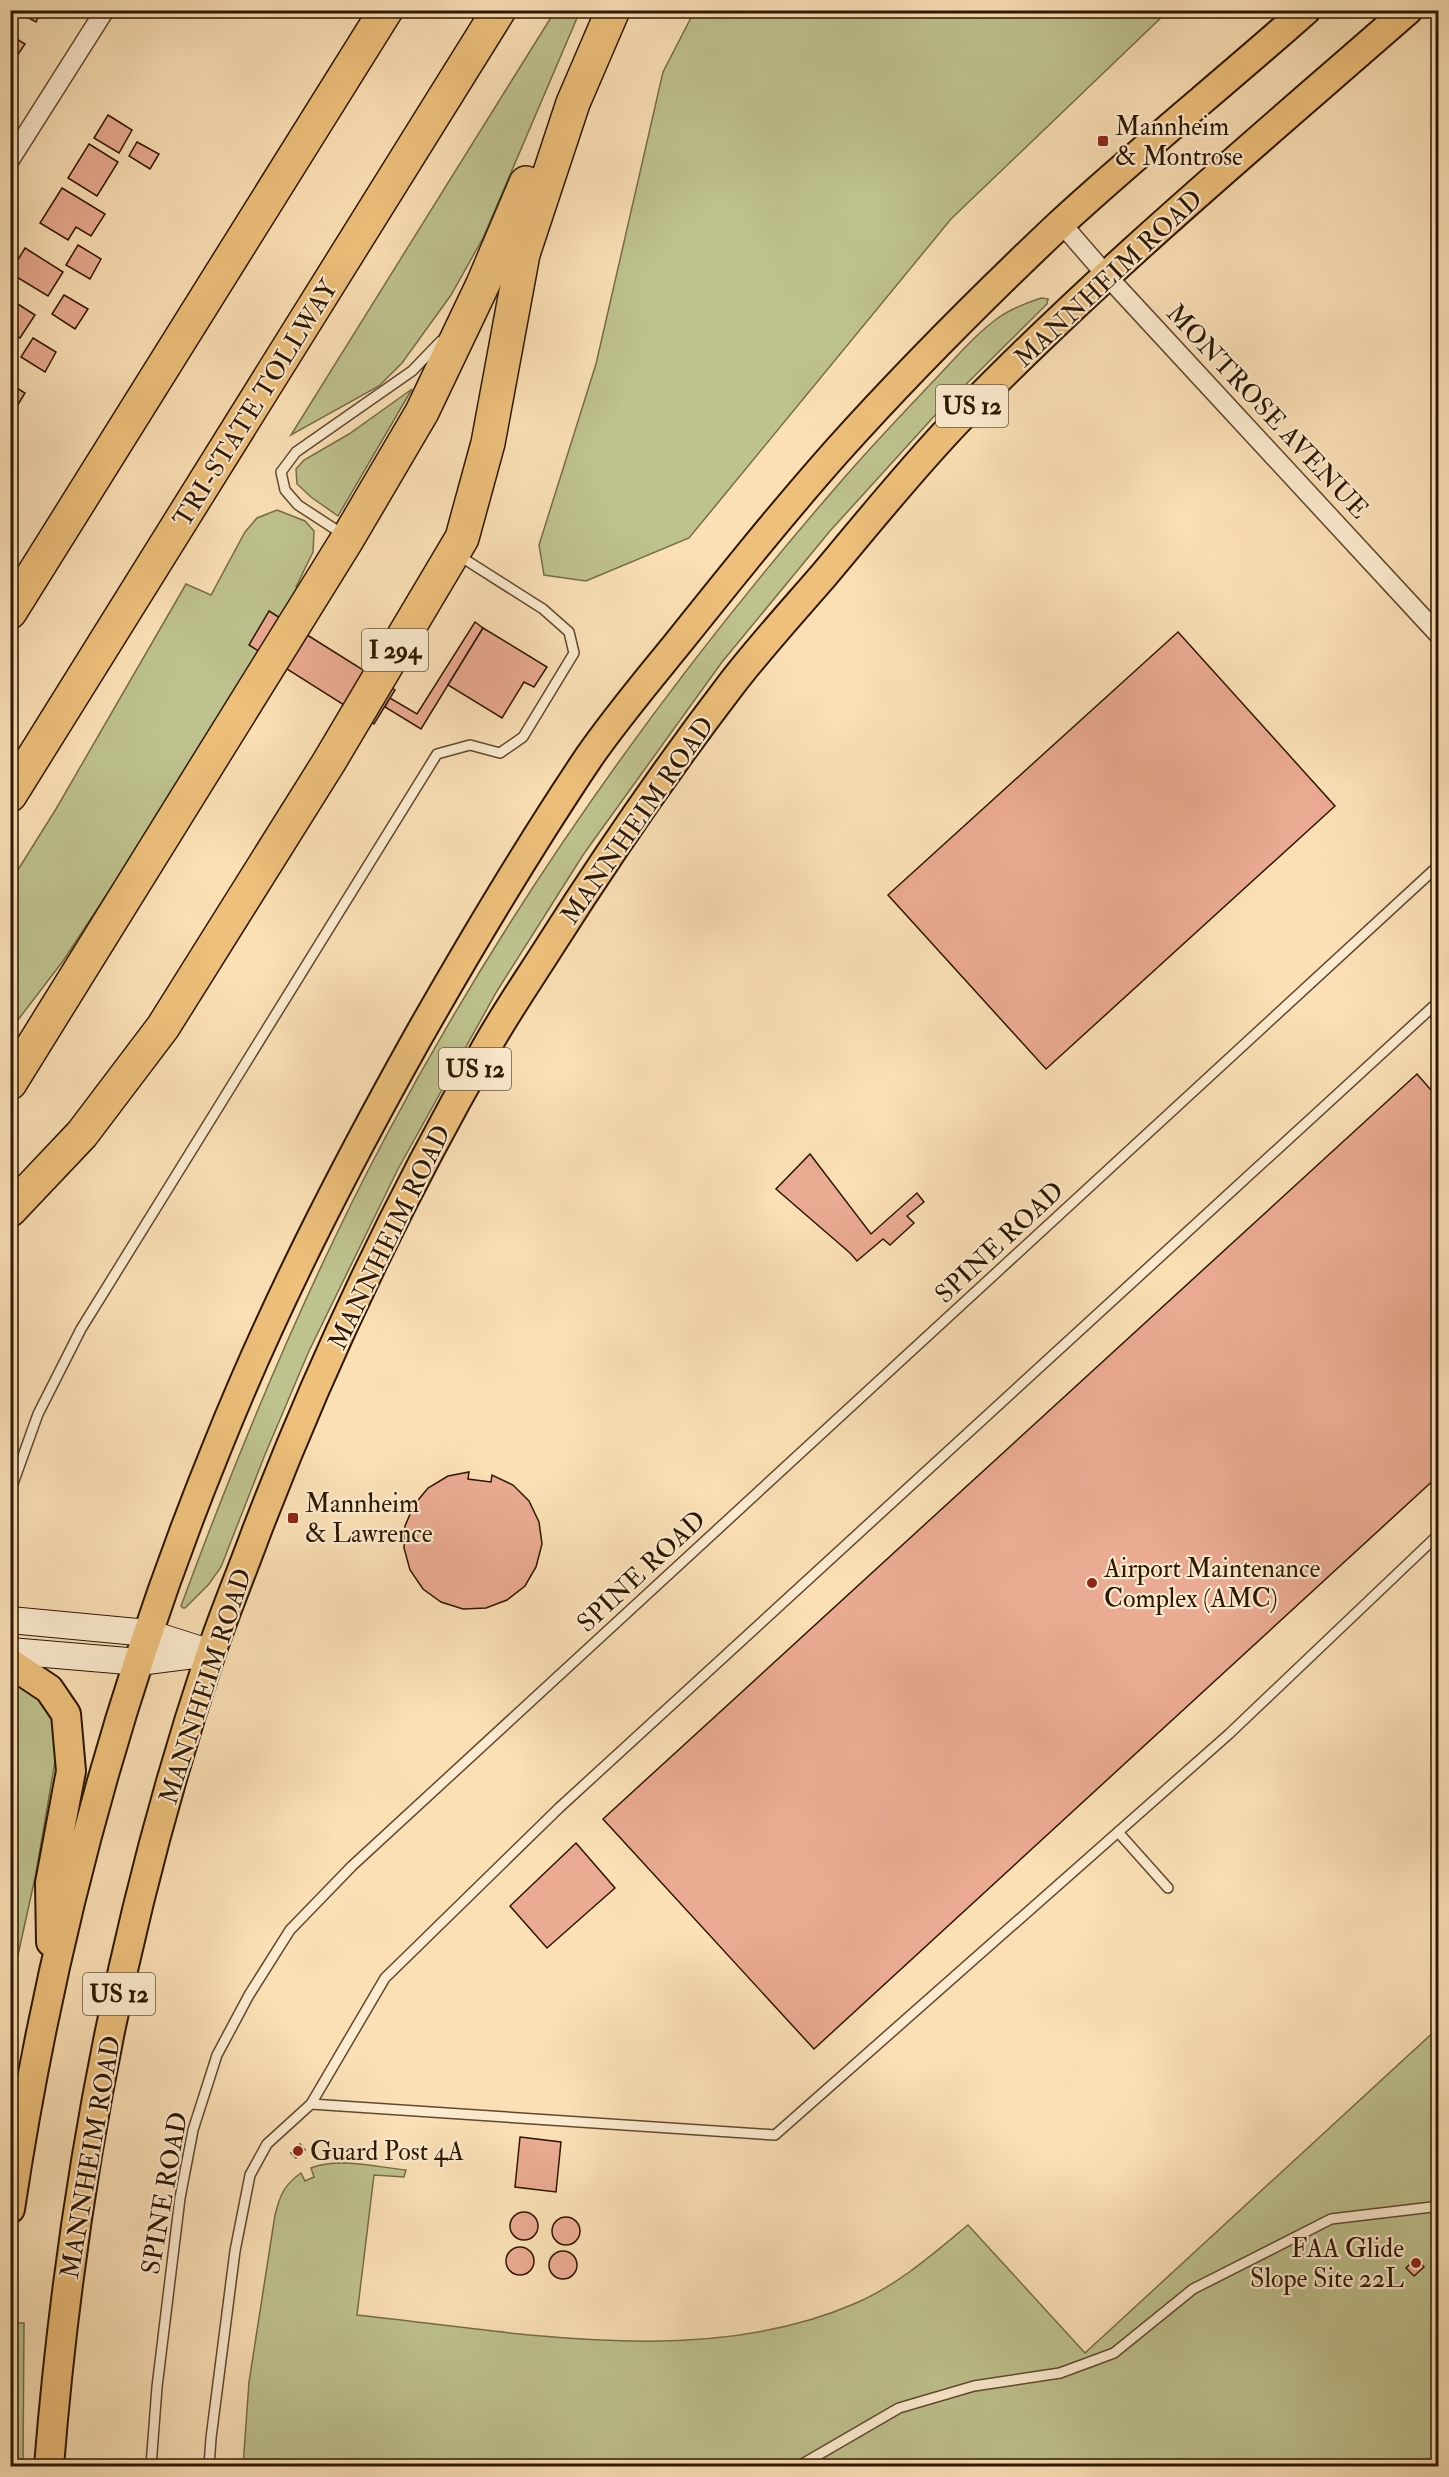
<svg xmlns="http://www.w3.org/2000/svg" width="1449" height="2477" viewBox="0 0 1449 2477" font-family="'IM FELL Double Pica',serif">
	<style>
		.green { fill: #bec28e; stroke: #766c47; stroke-width: 1.5 }
		.building { fill: #ebaa92; stroke: #2d1700; stroke-width: 1.5 }
		.lines { fill: none; stroke-linecap: round; stroke-linejoin: round }
		.lane-casing { stroke: #60492e; stroke-width: 12 }
		.street-casing { stroke: #60492e; stroke-width: 21 }
		.secondary-casing { stroke: #2d1700; stroke-width: 28 }
		.primary-casing { stroke: #2d1700; stroke-width: 32 }
		.highway-casing { stroke: #2d1700; stroke-width: 36 }
		.lane { stroke: #fcebd0; stroke-width: 9 }
		.street { stroke: #fcebd0; stroke-width: 18 }
		.secondary { stroke: #fcebd0; stroke-width: 26 }
		.primary { stroke: #eec07b; stroke-width: 28 }
		.highway { stroke: #eec07b; stroke-width: 33 }
		.poi-dot { fill: #8f2418; stroke: #fcebd0; stroke-width: 2 }
		.labels { text-anchor: middle; stroke-width: 4.5; stroke-linejoin: round; paint-order: stroke }
		.shield { fill: #fcebd0; stroke: #6b573e; stroke-width: 1.5 }
		.shield-label { font-size: 24px; font-weight: bold; fill: #2d1700 }
		.poi-label { font-size: 26px; fill: #2d1700; stroke: #fcebd0; text-anchor: start }
		.street-label { font-size: 26px; fill: #2d1700; stroke: #fcebd0 }
	</style>
	<rect width="100%" height="100%" fill="#fbe0b6"/>
	<filter id="stains"><feTurbulence type="fractalNoise" baseFrequency=".00333" numOctaves="4"/><feColorMatrix values="0 0 0 0 .2 0 0 0 0 .09 0 0 0 0 .02 0 0 0 .5 -.17"/></filter>
	<radialGradient id="worn" r=".72"><stop offset=".6" stop-color="#630" stop-opacity="0"/><stop offset="1" stop-color="#630" stop-opacity=".3"/></radialGradient>
	<g class="green">
		<polygon points="695,10 1168,11 951,219 689,538 586,581 544,575 539,545 596,364 663,72"/>
		<polygon points="555,11 580,11 483,238 451,295 402,363 379,386 291,435"/>
		<path d="M1041,298L1048,299L1047,304L938,412L830,531L722,662L583,855L497,991L398,1169L309,1351L264,1457L221,1567L209,1584L185,1608H183L181,1606C240,1446 305,1289 385,1138C511,900 667,681 844,478C875,442 908,408 941,373C959,354 977,333 998,318C1012,308 1026,303 1041,298Z"/>
		<polygon points="412,389 338,516 311,497 297,484 296,469 304,460 349,434"/>
		<polygon points="277,510 305,521 314,531 313,552 296,587 303,595 63,961 11,1029 11,881 56,809 186,584 211,595 245,532 257,518"/>
		<polygon points="11,1678 43,1697 54,1718 57,1750 36,1873 11,1987"/>
		<path d="M1438,2028V2466H243L249,2382L275,2215C280,2195 284,2185 301,2173L305,2181L314,2177L311,2168C339,2157 376,2167 406,2170L404,2177L374,2175L357,2315C517,2332 704,2370 856,2303C898,2285 933,2254 968,2225L1085,2353Z"/>
		<polygon points="17,2323 24,2323 23,2466 11,2466 10,2389"/>
	</g>
	<g class="building">
		<polygon points="14,10 42,10 36,22"/>
		<polygon points="10,35 25,44 10,66"/>
		<polygon points="108,115 132,130 119,153 94,138"/>
		<polygon points="137,142 159,154 150,169 129,156"/>
		<polygon points="89,144 118,162 97,196 68,178"/>
		<polygon points="62,188 105,214 91,236 76,227 68,240 40,223"/>
		<polygon points="78,245 101,259 90,279 66,265"/>
		<polygon points="25,248 63,272 48,296 10,273"/>
		<polygon points="64,295 88,309 75,329 52,314"/>
		<polygon points="10,299 35,315 20,338 10,333"/>
		<polygon points="33,338 56,352 45,372 21,357"/>
		<polygon points="10,384 25,393 13,413 10,411"/>
		<polygon points="269,611 395,690 374,724 249,645"/>
		<polygon points="475,622 483,628 421,729 385,707 390,698 417,714"/>
		<polygon points="483,628 547,667 534,687 524,682 502,718 448,685"/>
		<polygon points="1178,632 1335,806 1046,1069 888,895"/>
		<polygon points="1417,1074 1438,1098 1438,1476 814,2049 603,1819"/>
		<polygon points="810,1154 871,1234 917,1193 924,1202 907,1216 914,1223 890,1245 883,1239 857,1261 850,1253 776,1189"/>
		<polygon points="469,1472 468,1479 491,1482 492,1475 513,1485 529,1501 539,1522 542,1544 536,1567 525,1586 507,1600 486,1608 463,1609 441,1602 423,1589 410,1570 404,1548 405,1526 414,1505 428,1488 448,1476"/>
		<polygon points="576,1843 615,1888 547,1948 510,1906"/>
		<polygon points="520,2137 561,2142 556,2192 515,2187"/>
		<polygon points="300,2144 305,2150 296,2158 291,2153"/>
		<circle cx="524" cy="2226" r="14"/>
		<circle cx="566" cy="2231" r="14"/>
		<circle cx="520" cy="2261" r="14"/>
		<circle cx="563" cy="2265" r="14"/>
		<polygon points="1416,2258 1424,2267 1414,2276 1406,2268"/>
	</g>
	<g class="lines">
		<defs>
			<g id="lane">
				<polyline points="344,535 298,505 285,490 281,472 296,452 412,371 441,341"/>
				<polyline points="10,1492 38,1414 81,1329 437,754 470,745 500,753 523,737 574,653 569,632 543,609 458,555"/>
				<polyline points="1118,1832 1168,1888"/>
				<polyline points="311,2104 775,2135 1229,1734 1438,1535"/>
				<polyline points="151,2466 157,2387 180,2198 193,2130 217,2055 249,1995 290,1930 352,1866 1438,866"/>
				<polyline points="209,2466 211,2438 235,2251 250,2175 267,2144 311,2104 385,1978 559,1808 1438,1002"/>
				<polyline points="799,2466 899,2408 974,2386 1060,2373 1114,2353 1193,2289 1331,2219 1432,2207 1438,2201"/>
			</g>
			<g id="street">
				<polyline points="10,160 105,10"/>
				<polyline points="1061,223 1107,276 1438,634"/>
			</g>
			<g id="secondary">
				<polyline points="10,1620 148,1633 211,1653"/>
				<polyline points="10,1651 139,1662 202,1654"/>
			</g>
			<g id="primary">
				<polyline points="10,1663 49,1689 66,1714 71,1771 50,1883 51,1942"/>
				<path d="M10,2209C49,1949 117,1693 216,1450C273,1307 343,1171 418,1037C472,942 528,848 589,757C616,718 648,680 678,643C730,578 782,513 837,451C907,373 982,298 1058,226C1138,152 1224,83 1306,10"/>
				<path d="M49,2466C71,2192 123,1917 210,1656C224,1614 241,1574 256,1533C320,1366 397,1203 486,1048C505,1014 527,982 548,949C605,859 665,771 730,686C759,648 792,612 824,575C867,524 910,470 957,421C1098,275 1255,144 1408,10"/>
			</g>
			<g id="highway">
				<polyline points="10,612 386,10"/>
				<polyline points="10,795 499,10"/>
				<polyline points="10,1083 348,538 422,412 483,284 526,183"/>
				<polyline points="10,1210 82,1134 163,1027 329,762 462,538 488,443 523,254 573,103 613,10"/>
			</g>
		</defs>
		<use href="#lane" class="lane-casing"/>
		<use href="#street" class="street-casing"/>
		<use href="#secondary" class="secondary-casing"/>
		<use href="#primary" class="primary-casing"/>
		<use href="#highway" class="highway-casing"/>
		<use href="#lane" class="lane"/>
		<use href="#street" class="street"/>
		<use href="#secondary" class="secondary"/>
		<use href="#primary" class="primary"/>
		<use href="#highway" class="highway"/>
	</g>
	<g class="poi-dot">
		<rect x="1097" y="135" width="12" height="12" rx="3"/>
		<rect x="287" y="1512" width="12" height="12" rx="3"/>
		<circle cx="1092" cy="1583" r="6"/>
		<circle cx="298" cy="2151" r="6"/>
		<circle cx="1416" cy="2263" r="6"/>
	</g>
	<g class="labels">
		<g class="shield">
			<rect x="936" y="385" width="72" height="42" rx="4.5"/>
			<rect x="362" y="629" width="66" height="42" rx="4.5"/>
			<rect x="439" y="1048" width="72" height="42" rx="4.5"/>
			<rect x="83" y="1973" width="72" height="42" rx="4.5"/>
		</g>
		<g class="shield-label">
			<text x="972" y="414">US 12</text>
			<text x="395" y="658">I 294</text>
			<text x="475" y="1077">US 12</text>
			<text x="119" y="2002">US 12</text>
		</g>
		<g class="poi-label">
			<text x="1115" y="135">Mannheim<tspan x="1115" dy="30">&amp; Montrose</tspan></text>
			<text x="305" y="1512">Mannheim<tspan x="305" dy="30">&amp; Lawrence</tspan></text>
			<text x="1104" y="1577">Airport Maintenance<tspan x="1104" dy="30">Complex (AMC)</tspan></text>
			<text x="310" y="2160">Guard Post 4A</text>
			<text x="1404" y="2257" text-anchor="end">FAA Glide<tspan x="1404" dy="30">Slope Site 22L</tspan></text>
		</g>
		<g class="street-label">
			<text transform="translate(1108 278) rotate(-43)" y="9">MANNHEIM ROAD</text>
			<text transform="translate(255 403) rotate(-58)" y="9">TRI-STATE TOLLWAY</text>
			<text transform="translate(1268 411) rotate(47)" y="9">MONTROSE AVENUE</text>
			<text transform="translate(637 820) rotate(-55)" y="9">MANNHEIM ROAD</text>
			<text transform="translate(389 1237) rotate(-64)" y="9">MANNHEIM ROAD</text>
			<text transform="translate(999 1242) rotate(-43)" y="9">SPINE ROAD</text>
			<text transform="translate(641 1571) rotate(-43)" y="9">SPINE ROAD</text>
			<text transform="translate(205 1686) rotate(-72)" y="9">MANNHEIM ROAD</text>
			<text transform="translate(90 2157) rotate(-80)" y="9">MANNHEIM ROAD</text>
			<text transform="translate(164 2193) rotate(-80)" y="9">SPINE ROAD</text>
		</g>
	</g>
	<rect width="1449" height="2477" fill="none" stroke="#fbe0b6" stroke-width="36"/>
	<rect x="12" y="12" width="1425" height="2453" fill="none" stroke="#2d1700" stroke-width="3"/>
	<rect x="18" y="18" width="1413" height="2441" fill="none" stroke="#2d1700" stroke-width="1.5"/>
	<rect width="100%" height="100%" filter="url(#stains)"/>
	<rect width="100%" height="100%" fill="url(#worn)"/>
</svg>
